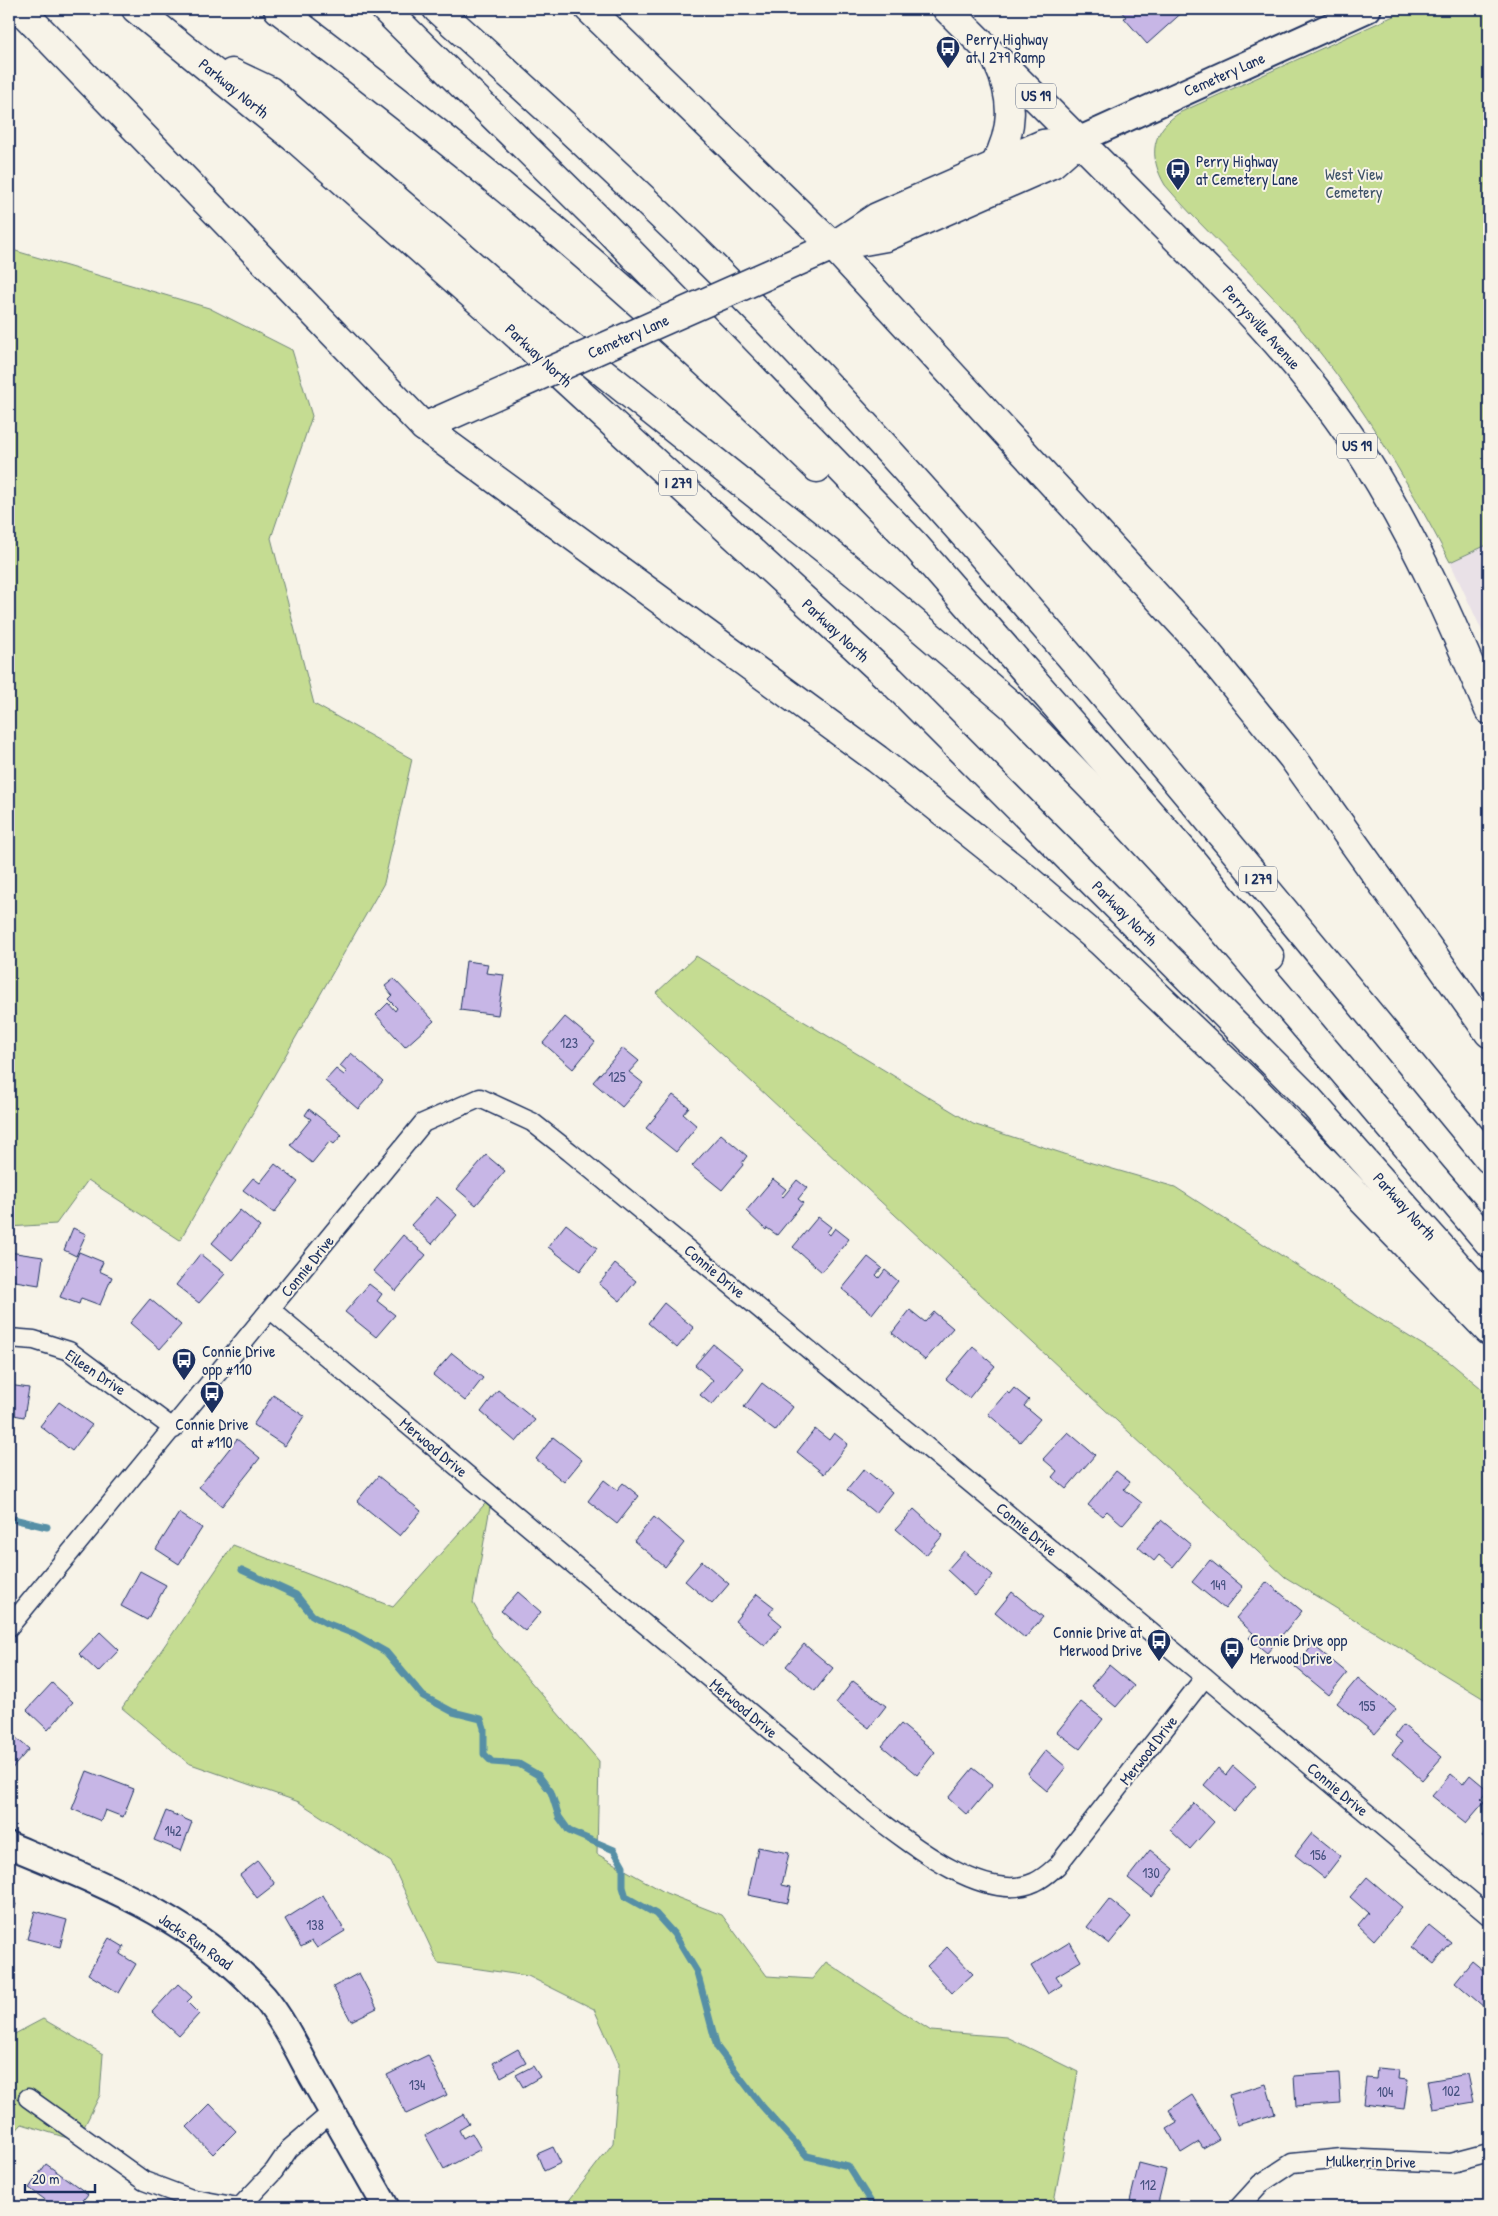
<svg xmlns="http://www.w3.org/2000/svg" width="1498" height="2216" viewBox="0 0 1498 2216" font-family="'Patrick Hand',sans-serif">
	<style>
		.built { fill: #e9e1e7 }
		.green { fill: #c5dc92; stroke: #708678 }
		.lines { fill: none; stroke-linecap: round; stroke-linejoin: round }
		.stream { stroke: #568fa6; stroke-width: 7 }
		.building { fill: #c7b6e6; stroke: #1b2f5e }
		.street-casing { stroke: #1b2f5e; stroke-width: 21 }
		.secondary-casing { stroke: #1b2f5e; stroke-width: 29 }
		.primary-casing { stroke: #1b2f5e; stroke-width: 31 }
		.highway-casing { stroke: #1b2f5e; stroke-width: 31 }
		.street { stroke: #f7f3e8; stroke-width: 18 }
		.secondary { stroke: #f7f3e8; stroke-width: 25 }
		.primary { stroke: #f7f3e8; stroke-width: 28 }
		.highway { stroke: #f7f3e8; stroke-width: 28 }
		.primary-bridge-casing { stroke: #1b2f5e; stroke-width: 31; stroke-linecap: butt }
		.primary-bridge { stroke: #f7f3e8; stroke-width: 28 }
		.labels { text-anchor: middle; stroke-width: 4; stroke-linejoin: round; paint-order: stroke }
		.number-label { font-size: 14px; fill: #465180 }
		.shield { fill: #f7f3e8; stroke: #5d6a87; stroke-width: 1 }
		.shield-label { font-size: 15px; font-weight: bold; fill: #1b2f5e }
		.poi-label { font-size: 16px; fill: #1b2f5e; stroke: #f7f3e8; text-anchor: start }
		.street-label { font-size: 16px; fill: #1b2f5e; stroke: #f7f3e8 }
		.park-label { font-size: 16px; fill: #3d5268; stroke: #f7f3e8 }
	</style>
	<rect width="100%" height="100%" fill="#f7f3e8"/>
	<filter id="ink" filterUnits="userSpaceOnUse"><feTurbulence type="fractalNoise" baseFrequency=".02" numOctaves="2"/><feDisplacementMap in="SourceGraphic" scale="10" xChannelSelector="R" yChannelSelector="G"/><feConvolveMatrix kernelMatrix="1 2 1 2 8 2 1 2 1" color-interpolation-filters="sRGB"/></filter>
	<g filter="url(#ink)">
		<polygon class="built" points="1489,544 1489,646 1450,562"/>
		<g class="green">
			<path d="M1409,9H1489V544L1450,562C1404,474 1354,389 1288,314C1249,269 1203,230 1165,185C1148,156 1151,130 1181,112Z"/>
			<polygon points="9,249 209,308 292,350 312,416 271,538 314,704 412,759 384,883 180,1240 88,1180 56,1224 9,1227"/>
			<polygon points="696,956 973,1124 1092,1163 1175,1187 1380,1319 1446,1359 1481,1388 1489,1401 1489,1702 1285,1577 656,993"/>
			<polygon points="492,1496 473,1603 493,1638 599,1761 597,1854 666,1893 722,1915 767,1976 812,1979 826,1962 931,2031 1007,2037 1078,2072 1053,2207 564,2207 613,2143 619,2064 594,2009 528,1976 438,1963 391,1862 299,1802 188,1763 122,1708 233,1545 393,1607"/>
			<polygon points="43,2019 103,2054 100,2095 77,2141 22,2124 9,2138 9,2037"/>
		</g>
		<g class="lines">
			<g class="stream">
				<polyline points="9,1518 47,1527"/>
				<polyline points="242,1570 296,1595 312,1615 326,1623 354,1634 386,1652 423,1696 453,1712 481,1719 484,1728 484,1754 492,1762 519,1764 538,1775 551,1792 559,1817 569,1831 614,1850 623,1866 623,1887 626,1897 656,1914 674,1934 697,1972 717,2047 762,2106 807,2156 848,2166 874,2207"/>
			</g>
		</g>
		<g class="building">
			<polygon points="1119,9 1186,9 1147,44 1124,18 1126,17"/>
			<polygon points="466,961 488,964 486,973 504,975 498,1015 460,1010"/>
			<polygon points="394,979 434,1021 405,1047 376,1015 388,1003 395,1011 397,1008 388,999 392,995 385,986"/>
			<polygon points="565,1017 595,1042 573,1069 543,1043"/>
			<polygon points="623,1048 639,1061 629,1072 643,1083 622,1107 593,1082"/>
			<polygon points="351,1053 383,1081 358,1109 325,1081 336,1069 344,1075 347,1072 340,1066"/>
			<polygon points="673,1095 689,1107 683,1114 697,1126 676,1152 646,1128"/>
			<polygon points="309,1109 342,1135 334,1144 330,1141 312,1163 290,1145 311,1119 305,1115"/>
			<polygon points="721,1134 747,1156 742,1163 743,1165 722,1190 692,1166"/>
			<polygon points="486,1155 505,1171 476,1205 457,1189"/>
			<polygon points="275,1164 298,1182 274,1213 243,1190 253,1178 260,1183"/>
			<polygon points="773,1179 786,1189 781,1195 783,1197 797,1180 807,1188 798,1199 803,1203 777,1235 767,1228 766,1230 746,1211"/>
			<polygon points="437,1197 457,1215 432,1244 411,1225"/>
			<polygon points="240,1210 260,1227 232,1260 212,1243"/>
			<polygon points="818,1217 831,1227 827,1232 830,1235 835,1228 849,1239 822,1272 793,1247"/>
			<polygon points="566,1224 597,1248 580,1271 548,1247"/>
			<polygon points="73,1228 86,1234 76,1256 64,1250"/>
			<polygon points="403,1235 426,1255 396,1291 373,1271"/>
			<polygon points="9,1252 43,1257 39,1285 9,1280"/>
			<polygon points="79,1252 103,1262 99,1271 112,1277 100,1305 81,1298 79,1304 60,1297"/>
			<polygon points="200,1254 225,1274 199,1303 176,1285"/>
			<polygon points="868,1257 882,1268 876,1275 879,1278 885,1270 898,1281 872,1314 842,1289"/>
			<polygon points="615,1264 636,1281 620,1301 599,1284"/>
			<polygon points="369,1284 382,1294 377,1301 395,1315 376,1337 345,1312"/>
			<polygon points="150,1299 181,1325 160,1349 130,1323"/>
			<polygon points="664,1303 694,1328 677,1348 648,1323"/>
			<polygon points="910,1310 925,1322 934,1312 953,1328 925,1360 892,1333"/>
			<polygon points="713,1344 743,1368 712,1405 700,1395 713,1380 695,1365"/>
			<polygon points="973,1347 995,1366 969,1398 946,1379"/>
			<polygon points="452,1353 483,1378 465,1401 433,1375"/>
			<polygon points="762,1383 793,1407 775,1431 744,1407"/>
			<polygon points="9,1385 29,1388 24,1417 9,1414"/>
			<polygon points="1014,1388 1029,1400 1024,1406 1040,1419 1020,1442 988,1414 1007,1392 1009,1394"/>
			<polygon points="498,1390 535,1420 516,1442 481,1412"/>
			<polygon points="273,1395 304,1416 285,1446 253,1425"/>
			<polygon points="59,1402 92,1425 72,1451 40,1426"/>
			<polygon points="815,1429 829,1440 834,1433 848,1444 824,1474 797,1452"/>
			<polygon points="1068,1432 1095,1455 1066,1489 1052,1477 1057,1471 1043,1459"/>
			<polygon points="553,1437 582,1460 564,1482 536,1459"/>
			<polygon points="237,1439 260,1458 222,1506 199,1487"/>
			<polygon points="864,1469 892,1492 875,1513 847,1490"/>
			<polygon points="1116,1471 1130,1482 1124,1489 1142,1503 1123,1525 1107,1511 1102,1516 1088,1505"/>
			<polygon points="378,1476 421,1511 400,1536 357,1501"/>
			<polygon points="604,1480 617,1490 623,1483 639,1496 617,1524 588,1501"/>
			<polygon points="914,1509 943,1535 926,1555 896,1529"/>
			<polygon points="179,1513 202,1528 179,1564 156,1549"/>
			<polygon points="654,1517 684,1543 665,1567 634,1541"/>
			<polygon points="1161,1520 1191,1545 1173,1567 1159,1555 1154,1561 1138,1547"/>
			<polygon points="964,1551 993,1575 975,1596 947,1570"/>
			<polygon points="1210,1560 1243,1587 1225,1609 1192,1582"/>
			<polygon points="702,1561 729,1584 712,1604 685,1581"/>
			<polygon points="140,1571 166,1585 147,1620 121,1606"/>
			<polygon points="1267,1582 1302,1611 1267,1653 1249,1638 1253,1633 1236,1618"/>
			<polygon points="518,1592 541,1612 525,1631 501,1611"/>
			<polygon points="1012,1592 1043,1617 1025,1638 995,1613"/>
			<polygon points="757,1594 774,1607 769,1614 782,1625 765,1646 735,1621"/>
			<polygon points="100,1632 119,1650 98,1672 79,1654"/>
			<polygon points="804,1644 833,1668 815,1691 786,1666"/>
			<polygon points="1313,1645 1347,1673 1329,1695 1295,1667"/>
			<polygon points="1109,1665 1134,1686 1116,1707 1091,1686"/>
			<polygon points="1358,1678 1396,1709 1375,1734 1337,1703"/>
			<polygon points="853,1681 886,1706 869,1728 836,1703"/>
			<polygon points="52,1683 73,1702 48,1730 27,1710"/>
			<polygon points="1081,1702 1103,1719 1080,1749 1057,1732"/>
			<polygon points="901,1724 935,1752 917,1775 882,1746"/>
			<polygon points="1403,1725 1442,1757 1422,1780 1392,1754 1402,1742 1395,1736"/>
			<polygon points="9,1732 29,1749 9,1772"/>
			<polygon points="1046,1750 1066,1767 1047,1791 1027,1774"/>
			<polygon points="1233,1766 1256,1786 1234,1811 1204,1785 1218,1768 1226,1775"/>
			<polygon points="973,1768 993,1784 967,1815 948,1798"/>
			<polygon points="87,1771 134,1789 123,1817 105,1810 101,1821 72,1809"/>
			<polygon points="1451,1774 1463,1784 1470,1775 1488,1790 1481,1799 1484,1802 1466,1823 1432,1796"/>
			<polygon points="1194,1803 1214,1822 1190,1849 1170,1830"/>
			<polygon points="166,1811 192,1822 181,1851 154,1840"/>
			<polygon points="1489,1827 1489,1842 1482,1836"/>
			<polygon points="1312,1833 1341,1856 1324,1878 1295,1855"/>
			<polygon points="758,1847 789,1853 782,1885 791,1887 788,1903 748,1895"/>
			<polygon points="1150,1850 1174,1869 1152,1897 1128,1878"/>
			<polygon points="258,1861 275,1884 257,1898 240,1875"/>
			<polygon points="1367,1877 1402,1907 1374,1940 1358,1925 1368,1913 1350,1897"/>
			<polygon points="323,1895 345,1931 317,1948 312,1941 301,1947 285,1919"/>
			<polygon points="1109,1899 1131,1917 1109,1944 1087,1927"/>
			<polygon points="9,1901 16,1904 9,1925"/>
			<polygon points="35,1911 67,1920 60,1947 27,1939"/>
			<polygon points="1429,1925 1451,1943 1434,1964 1412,1947"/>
			<polygon points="109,1938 124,1947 120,1954 136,1964 119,1993 88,1974"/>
			<polygon points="1070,1942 1081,1961 1056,1976 1062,1985 1048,1994 1031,1966"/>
			<polygon points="947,1947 973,1974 952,1993 927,1966"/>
			<polygon points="1472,1961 1489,1975 1489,2003 1485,2008 1455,1982"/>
			<polygon points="359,1973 377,2008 351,2021 333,1987"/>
			<polygon points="178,1984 192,1997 187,2002 199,2014 179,2036 152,2012"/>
			<polygon points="518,2049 526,2063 501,2077 493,2063"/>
			<polygon points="428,2055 447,2095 406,2114 387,2075"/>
			<polygon points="533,2066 540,2077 523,2087 516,2075"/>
			<polygon points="1377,2068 1399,2070 1398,2079 1408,2080 1404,2109 1363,2104 1366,2078 1376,2079"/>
			<polygon points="1339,2073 1341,2103 1296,2106 1294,2076"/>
			<polygon points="1468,2074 1474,2102 1433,2109 1428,2081"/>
			<polygon points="1266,2084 1275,2114 1237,2125 1229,2095"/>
			<polygon points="1192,2095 1219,2139 1203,2148 1199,2142 1181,2153 1167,2129 1177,2123 1169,2110"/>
			<polygon points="210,2104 236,2131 213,2154 187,2127"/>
			<polygon points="463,2114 469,2124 459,2130 463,2138 472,2133 481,2149 444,2169 425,2135"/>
			<polygon points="553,2147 561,2163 544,2171 537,2154"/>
			<polygon points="1139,2163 1166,2170 1157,2207 1130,2201"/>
			<polygon points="46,2164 88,2194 78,2207 55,2207 29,2188"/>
			<polygon points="319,2202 321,2207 307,2207"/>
			<polygon points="1443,2205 1443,2207 1421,2207 1421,2206"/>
		</g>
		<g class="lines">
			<defs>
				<g id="street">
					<path d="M271,1310L867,1811C905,1840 985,1906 1035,1882C1044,1878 1050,1872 1057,1866L1205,1677"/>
					<polyline points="9,1338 34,1340 69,1351 174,1429"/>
					<polyline points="9,1627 423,1123 480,1098 532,1122 570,1152 1205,1677 1489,1916"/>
					<polyline points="28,2098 144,2181 189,2198 238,2207"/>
					<polyline points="240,2207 274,2171 289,2149 332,2112"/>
					<polyline points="1239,2207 1260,2184 1292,2163 1342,2158 1451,2163 1489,2153"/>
				</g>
				<g id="secondary">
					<polyline points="1079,140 1368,9"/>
					<path d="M9,1845C100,1883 198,1920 264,1997C283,2020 297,2049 311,2075C336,2119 361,2163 386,2207"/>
				</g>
				<g id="primary">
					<path d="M947,9L1232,294C1282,346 1329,401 1367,462C1416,540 1453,625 1489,710"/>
					<path d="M995,165C1014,129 1015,99 997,61"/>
					<polyline points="842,245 886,237 1052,164 1079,140"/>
					<polyline points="783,268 833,246 877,217 1043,144 1079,140"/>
					<polyline points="424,427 523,383"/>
				</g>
				<g id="highway">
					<polyline points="20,9 424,427 877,759 1026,878 1101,942 1250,1084 1489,1331"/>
					<polyline points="136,9 298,141 506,325 891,680 1308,1098 1489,1301"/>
					<path d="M278,9C467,151 648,304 817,468"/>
					<polyline points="385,9 598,219 914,544 1193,862 1270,957"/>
					<path d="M437,9C559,119 681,230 795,350C1039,608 1263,885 1489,1159"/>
					<polyline points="589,9 833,246 1197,640 1293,758 1489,1033"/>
					<polyline points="232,73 270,91 515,302 876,590 1012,706 1125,822 1207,911 1489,1243"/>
				</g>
			</defs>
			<use href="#street" class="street-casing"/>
			<use href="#secondary" class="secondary-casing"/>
			<use href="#primary" class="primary-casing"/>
			<use href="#highway" class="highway-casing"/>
			<use href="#street" class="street"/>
			<use href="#secondary" class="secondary"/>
			<use href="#primary" class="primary"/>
			<use href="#highway" class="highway"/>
			<defs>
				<polyline id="primary-bridge" points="523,383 783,268"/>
			</defs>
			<use href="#primary-bridge" class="primary-bridge-casing"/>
			<use href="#primary-bridge" class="primary-bridge"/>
		</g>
	</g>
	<defs>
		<symbol id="bus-pin" viewBox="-11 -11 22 30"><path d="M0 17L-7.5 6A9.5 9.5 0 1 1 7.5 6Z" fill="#1b2f5e" stroke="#f7f3e8"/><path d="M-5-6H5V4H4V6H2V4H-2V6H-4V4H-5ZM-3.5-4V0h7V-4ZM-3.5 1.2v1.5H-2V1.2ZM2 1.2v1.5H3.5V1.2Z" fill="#fff"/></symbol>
	</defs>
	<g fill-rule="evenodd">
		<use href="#bus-pin" x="934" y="34" width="28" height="38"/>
		<use href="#bus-pin" x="1164" y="156" width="28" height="38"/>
		<use href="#bus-pin" x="170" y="1346" width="28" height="38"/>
		<use href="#bus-pin" x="198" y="1379" width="28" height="38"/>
		<use href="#bus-pin" x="1145" y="1627" width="28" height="38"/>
		<use href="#bus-pin" x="1218" y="1635" width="28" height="38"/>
	</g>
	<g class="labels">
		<g class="number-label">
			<text x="569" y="1048">123</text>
			<text x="617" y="1082">125</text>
			<text x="1218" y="1590">149</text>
			<text x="1367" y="1711">155</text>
			<text x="173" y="1836">142</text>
			<text x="1318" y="1860">156</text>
			<text x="1151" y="1878">130</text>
			<text x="315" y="1930">138</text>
			<text x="417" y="2090">134</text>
			<text x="1451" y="2096">102</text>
			<text x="1385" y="2097">104</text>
			<text x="1148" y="2190">112</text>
		</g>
		<g class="shield">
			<rect x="1016" y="83.5" width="40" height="25" rx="4"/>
			<rect x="1337" y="433.5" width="40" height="25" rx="4"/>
			<rect x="659" y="470.5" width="38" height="25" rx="4"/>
			<rect x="1239" y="866.5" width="38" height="25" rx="4"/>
		</g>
		<g class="shield-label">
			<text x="1036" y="101">US 19</text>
			<text x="1357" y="451">US 19</text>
			<text x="678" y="488">I 279</text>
			<text x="1258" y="884">I 279</text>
		</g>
		<g class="poi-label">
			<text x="966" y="45">Perry Highway<tspan x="966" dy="18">at I 279 Ramp</tspan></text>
			<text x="1196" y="167">Perry Highway<tspan x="1196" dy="18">at Cemetery Lane</tspan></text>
			<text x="202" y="1357">Connie Drive<tspan x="202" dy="18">opp #110</tspan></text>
			<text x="212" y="1430" text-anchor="middle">Connie Drive<tspan x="212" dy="18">at #110</tspan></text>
			<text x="1142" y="1638" text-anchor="end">Connie Drive at<tspan x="1142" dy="18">Merwood Drive</tspan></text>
			<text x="1250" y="1646">Connie Drive opp<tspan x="1250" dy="18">Merwood Drive</tspan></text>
		</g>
		<g class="street-label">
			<text transform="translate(1224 74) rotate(-24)" y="6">Cemetery Lane</text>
			<text transform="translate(234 88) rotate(39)" y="6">Parkway North</text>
			<text transform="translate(1262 327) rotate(48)" y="6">Perrysville Avenue</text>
			<text transform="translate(628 336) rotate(-24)" y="6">Cemetery Lane</text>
			<text transform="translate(539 355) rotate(43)" y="6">Parkway North</text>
			<text transform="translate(836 630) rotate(43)" y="6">Parkway North</text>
			<text transform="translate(1125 913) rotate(45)" y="6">Parkway North</text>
			<text transform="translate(1405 1206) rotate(48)" y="6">Parkway North</text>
			<text transform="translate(307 1266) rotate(-51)" y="6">Connie Drive</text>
			<text transform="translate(715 1271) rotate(40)" y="6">Connie Drive</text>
			<text transform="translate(96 1372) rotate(34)" y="6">Eileen Drive</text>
			<text transform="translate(434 1447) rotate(40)" y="6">Merwood Drive</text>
			<text transform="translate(1027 1529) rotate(40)" y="6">Connie Drive</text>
			<text transform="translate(744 1708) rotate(40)" y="6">Merwood Drive</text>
			<text transform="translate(1148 1750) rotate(-52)" y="6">Merwood Drive</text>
			<text transform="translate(1338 1789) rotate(40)" y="6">Connie Drive</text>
			<text transform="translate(196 1941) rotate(35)" y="6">Jacks Run Road</text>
			<text transform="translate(1371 2161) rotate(1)" y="6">Mulkerrin Drive</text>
		</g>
		<g class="park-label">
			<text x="1354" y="180">West View<tspan x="1354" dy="18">Cemetery</tspan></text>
		</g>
	</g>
	<rect width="1498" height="2216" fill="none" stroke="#f7f3e8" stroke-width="30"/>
	<rect x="15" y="15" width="1468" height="2186" fill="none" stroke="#1b2f5e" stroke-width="2" filter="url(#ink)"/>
	<path d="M25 2184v8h70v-8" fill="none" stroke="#1b2f5e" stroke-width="2.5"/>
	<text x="32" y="2184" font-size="15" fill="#1b2f5e" stroke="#f7f3e8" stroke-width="4" paint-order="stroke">20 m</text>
</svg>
